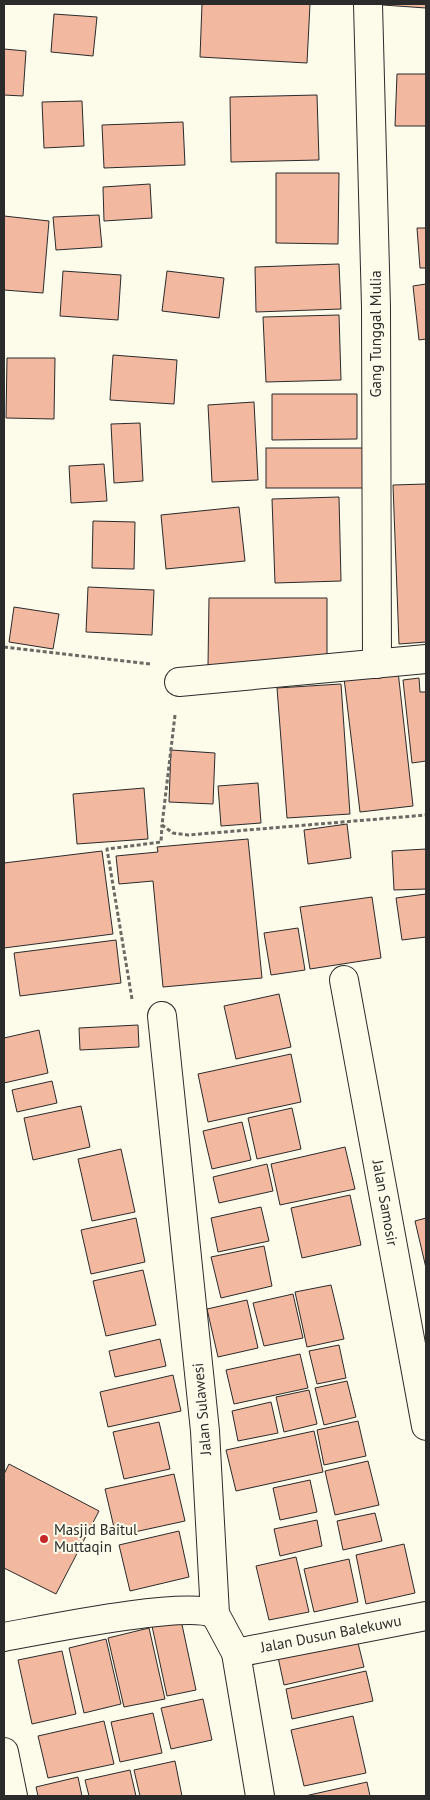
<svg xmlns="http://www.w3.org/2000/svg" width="430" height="1800" viewBox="0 0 430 1800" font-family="'PT Sans',sans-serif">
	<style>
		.building { fill: #f2b8a0; stroke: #2b2b2b }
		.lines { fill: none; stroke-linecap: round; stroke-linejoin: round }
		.minor-casing { stroke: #2b2b2b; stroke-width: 30 }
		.path { stroke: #6a6964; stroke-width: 3; stroke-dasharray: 4 2.5; stroke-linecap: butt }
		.minor { stroke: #fdfbea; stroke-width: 28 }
		.poi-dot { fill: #c62828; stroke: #fdfbea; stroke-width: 2 }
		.labels { text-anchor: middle; stroke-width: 4; stroke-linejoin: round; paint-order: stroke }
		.street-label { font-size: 15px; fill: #2b2b2b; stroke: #fdfbea }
		.poi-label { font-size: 15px; fill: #2b2b2b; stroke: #fdfbea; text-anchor: start }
	</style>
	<rect width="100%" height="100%" fill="#fdfbea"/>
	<g class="building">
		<polygon points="202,4 310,4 307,63 200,57"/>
		<polygon points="426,4 426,8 383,5 383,4"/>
		<polygon points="54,14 97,17 93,56 51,52"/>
		<polygon points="4,49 26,51 23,96 4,95"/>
		<polygon points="397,74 426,74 426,126 395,126"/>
		<polygon points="317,95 319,160 231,162 230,97"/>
		<polygon points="82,101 84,146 44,148 42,102"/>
		<polygon points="183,122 185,165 104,168 102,125"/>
		<polygon points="276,173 339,173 338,244 276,243"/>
		<polygon points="150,184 152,218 104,221 103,187"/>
		<polygon points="99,215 102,247 56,250 53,217"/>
		<polygon points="4,216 49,221 43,293 4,290"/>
		<polygon points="417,228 426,228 426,268 420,268"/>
		<polygon points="339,264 341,309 256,312 255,267"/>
		<polygon points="63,271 121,275 118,320 60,316"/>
		<polygon points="167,271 224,278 219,318 162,311"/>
		<polygon points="426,284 426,339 419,340 413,286"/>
		<polygon points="339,315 341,380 266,382 263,317"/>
		<polygon points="113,355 177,360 174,404 110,400"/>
		<polygon points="7,358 55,358 54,419 6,418"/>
		<polygon points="272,394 357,394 357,439 272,440"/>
		<polygon points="254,402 258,480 212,482 208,405"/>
		<polygon points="140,423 143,481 114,483 111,424"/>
		<rect x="266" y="448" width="101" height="40"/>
		<polygon points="104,464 107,501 71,503 69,466"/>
		<polygon points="426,484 426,642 399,644 393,485"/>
		<polygon points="339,497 341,581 275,583 272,499"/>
		<polygon points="239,507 245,561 166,569 161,515"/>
		<polygon points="93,521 135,522 134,569 92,568"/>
		<polygon points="88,587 154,590 152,635 86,632"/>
		<polygon points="209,598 327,598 327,665 208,665"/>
		<polygon points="14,607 59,614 53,649 9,642"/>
		<polygon points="398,671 413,806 360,812 344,678"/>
		<polygon points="419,678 420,692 426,692 426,761 412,763 403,680"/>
		<polygon points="341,684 350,814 287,818 277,688"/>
		<polygon points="171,750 215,753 213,804 169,802"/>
		<polygon points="258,783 261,823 221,826 218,786"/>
		<polygon points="144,788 148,839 77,844 73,794"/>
		<polygon points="347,824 351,858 308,864 304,830"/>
		<polygon points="248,839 262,978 163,987 153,881 119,884 116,856 158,852 157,847"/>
		<polygon points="426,849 426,889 394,890 392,851"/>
		<polygon points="102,851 113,934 4,948 4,863"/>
		<polygon points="426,894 426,937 402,940 396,898"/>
		<polygon points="372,897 381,958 310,969 300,907"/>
		<polygon points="298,928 305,970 271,975 264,933"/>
		<polygon points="116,940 121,983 20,996 14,953"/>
		<polygon points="279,994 291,1047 236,1059 224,1006"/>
		<polygon points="138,1025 139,1047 80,1050 79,1028"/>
		<polygon points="39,1030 48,1073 4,1083 4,1038"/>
		<polygon points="291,1054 301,1102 208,1122 198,1074"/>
		<polygon points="52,1081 57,1103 17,1112 12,1090"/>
		<polygon points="81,1106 90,1147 33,1160 24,1118"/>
		<polygon points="292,1108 301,1149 257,1159 248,1118"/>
		<polygon points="242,1122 251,1160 212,1169 203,1131"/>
		<polygon points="345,1147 355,1189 280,1205 271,1164"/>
		<polygon points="121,1149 135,1212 92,1221 78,1159"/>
		<polygon points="267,1164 273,1191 219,1203 213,1177"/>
		<polygon points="350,1195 361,1245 302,1258 291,1208"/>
		<polygon points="261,1207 269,1241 218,1252 211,1218"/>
		<polygon points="136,1218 145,1262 91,1274 81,1230"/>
		<polygon points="426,1218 426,1268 415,1221"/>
		<polygon points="264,1246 272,1286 221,1298 211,1257"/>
		<polygon points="143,1270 156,1325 106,1336 93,1281"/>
		<polygon points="331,1285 344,1339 307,1347 295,1292"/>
		<polygon points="293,1294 303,1338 264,1346 253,1303"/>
		<polygon points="247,1300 258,1348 218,1357 207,1309"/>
		<polygon points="160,1339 166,1366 115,1377 109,1351"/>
		<polygon points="339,1345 346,1378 317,1384 309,1351"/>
		<polygon points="300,1354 308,1388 234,1404 226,1370"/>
		<polygon points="173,1375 181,1411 108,1427 100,1392"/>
		<polygon points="347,1381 356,1417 324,1425 315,1388"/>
		<polygon points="309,1390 317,1424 284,1432 276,1397"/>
		<polygon points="271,1402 278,1433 238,1441 232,1411"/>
		<polygon points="358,1421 366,1456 324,1465 317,1430"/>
		<polygon points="159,1422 170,1469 124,1479 113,1432"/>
		<polygon points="314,1431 323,1472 236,1491 226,1450"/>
		<polygon points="368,1461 379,1505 335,1515 325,1471"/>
		<polygon points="9,1464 99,1511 56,1594 4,1568 4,1474"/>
		<polygon points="174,1474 185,1521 116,1536 105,1489"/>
		<polygon points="310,1480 317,1512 280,1520 273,1488"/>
		<polygon points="375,1513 382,1541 343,1550 337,1521"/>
		<polygon points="317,1520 322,1546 280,1556 274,1529"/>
		<polygon points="179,1531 189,1577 130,1591 119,1545"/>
		<polygon points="404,1544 415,1593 366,1604 356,1555"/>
		<polygon points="296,1557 309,1612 269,1620 256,1566"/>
		<polygon points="349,1559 358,1602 314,1612 304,1569"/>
		<polygon points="181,1620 196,1690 167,1696 152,1626"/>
		<polygon points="149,1628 165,1699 124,1707 108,1638"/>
		<polygon points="106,1639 121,1704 84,1713 69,1648"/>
		<polygon points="357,1639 364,1667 284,1685 278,1657"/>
		<polygon points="62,1651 76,1714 32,1724 18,1660"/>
		<polygon points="366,1671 373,1701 292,1719 286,1689"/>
		<polygon points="203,1699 212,1740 171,1749 161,1708"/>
		<polygon points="153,1713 162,1753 120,1762 111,1722"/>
		<polygon points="353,1716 366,1773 304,1786 291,1730"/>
		<polygon points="104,1721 114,1764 48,1778 38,1736"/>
		<polygon points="175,1761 182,1796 140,1796 134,1770"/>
		<polygon points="130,1770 136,1796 89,1796 85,1780"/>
		<polygon points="78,1777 82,1796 38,1796 36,1787"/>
		<polygon points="367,1782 370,1796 305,1796"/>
	</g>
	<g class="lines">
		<defs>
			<g id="minor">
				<polyline points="368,4 376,307 377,664"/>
				<polyline points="179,682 426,659"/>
				<polyline points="344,980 426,1426"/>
				<polyline points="162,1016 205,1431 215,1614 236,1653 260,1796"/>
				<path d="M4,1637C43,1630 186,1600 215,1614"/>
				<polyline points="236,1653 426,1616"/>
				<polyline points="4,1752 13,1796"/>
			</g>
		</defs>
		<use href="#minor" class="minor-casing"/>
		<g class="path">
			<polyline points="4,647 150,664"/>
			<polyline points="175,715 162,825 173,833 188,835 426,815"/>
			<polyline points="132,999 107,849 161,842 162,825"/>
		</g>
		<use href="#minor" class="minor"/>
	</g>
	<circle class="poi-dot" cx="44" cy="1539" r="5"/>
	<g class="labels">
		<g class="street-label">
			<text transform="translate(376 334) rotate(-90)" y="5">Gang Tunggal Mulia</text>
			<text transform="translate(385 1203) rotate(80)" y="5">Jalan Samosir</text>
			<text transform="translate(202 1409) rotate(-95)" y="5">Jalan Sulawesi</text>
			<text transform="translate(331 1634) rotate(-11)" y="5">Jalan Dusun Balekuwu</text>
		</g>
		<g class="poi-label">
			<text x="54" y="1535">Masjid Baitul<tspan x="54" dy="17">Muttaqin</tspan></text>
		</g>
	</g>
	<rect width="430" height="1800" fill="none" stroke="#2b2b2b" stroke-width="10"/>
</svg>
